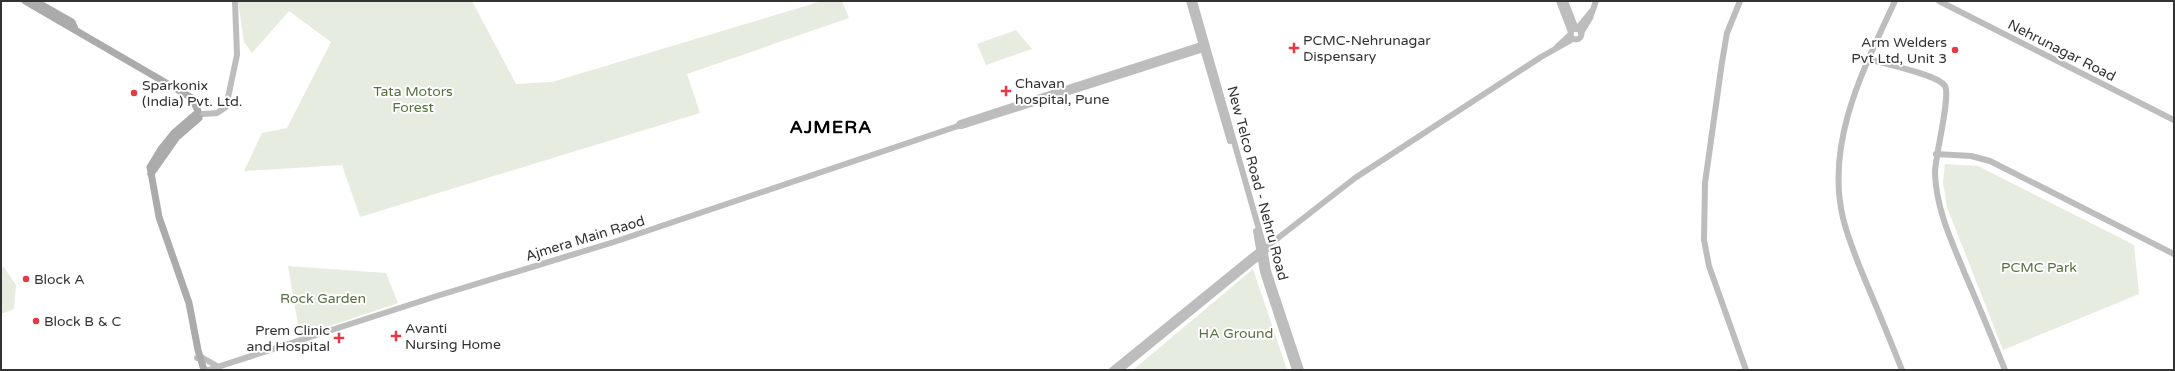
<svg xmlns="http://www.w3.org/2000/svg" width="2175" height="371" viewBox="0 0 2175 371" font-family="'Varela Round',sans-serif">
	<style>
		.green { fill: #e6ecdf }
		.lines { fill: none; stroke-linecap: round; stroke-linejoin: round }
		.secondary { stroke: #bdbdbd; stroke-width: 6 }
		.primary { stroke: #ababab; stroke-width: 7 }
		.poi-dot { fill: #e63946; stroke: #fff; stroke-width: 1.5 }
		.labels { text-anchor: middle; stroke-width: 4; stroke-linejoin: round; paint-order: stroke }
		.poi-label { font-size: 14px; fill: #333; stroke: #fff; text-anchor: start }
		.street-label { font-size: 14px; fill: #333; stroke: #fff }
		.park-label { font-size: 14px; fill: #56703f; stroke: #fff }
		.district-label { font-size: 18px; font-weight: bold; letter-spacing: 1px; fill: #000; stroke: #fff }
	</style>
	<rect width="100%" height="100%" fill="#fff"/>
	<g class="green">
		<polygon points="238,1 472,1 516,84 552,82 822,1 842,1 849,18 687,74 700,113 360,217 342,165 244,171 262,133 287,128 331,42 289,11 252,53 244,42"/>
		<polygon points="1016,30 1032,49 986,65 977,44"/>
		<polygon points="1945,164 1978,166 2134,245 2139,294 2003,350 1947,207 1943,182"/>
		<polygon points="3,266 16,285 14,309 1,314 1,271"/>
		<polygon points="288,266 386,273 398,303 300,336"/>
		<polygon points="1253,269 1287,370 1133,370"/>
	</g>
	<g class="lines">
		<g class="secondary">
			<polyline points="1189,1 1230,141"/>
			<polyline points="1194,1 1264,247 1268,271 1301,370"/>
			<polyline points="1559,1 1571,32"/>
			<polyline points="1565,1 1576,29"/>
			<polyline points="1740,1 1727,33 1722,62 1705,183 1704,240 1709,266 1746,370"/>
			<path d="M1895,1C1864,68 1825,142 1843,218C1848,239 1857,260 1865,280C1878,310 1890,340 1902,370"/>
			<polyline points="1939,1 2174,120"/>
			<circle cx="1576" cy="34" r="5.5"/>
			<polyline points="1577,29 1591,12"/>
			<polyline points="1581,33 1590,18 1596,1"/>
			<polyline points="1557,47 1570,35"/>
			<path d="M1868,59C1882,63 1939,75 1945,86C1951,97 1935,155 1935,173C1936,209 1952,242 1965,274C1979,306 1992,338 2005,370"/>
			<polyline points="203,114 217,113 226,107 237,55 235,1"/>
			<polyline points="958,126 960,123 1204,44"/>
			<polyline points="1936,154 1971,156 1990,161 2174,254"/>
			<polyline points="1256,231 1263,272 1295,370"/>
			<polyline points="197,358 201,357 217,366"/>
			<polyline points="208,370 440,295 614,242 958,126 962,126 1207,48"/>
			<polyline points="1112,370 1261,249"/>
			<polyline points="1120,370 1265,252 1269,245 1355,178 1541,57 1573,39"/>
		</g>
		<g class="primary">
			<polyline points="25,1 192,98 198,111"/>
			<polyline points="35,1 72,22 75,29"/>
			<polyline points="196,114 174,133 161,149 150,167 159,217 189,303 198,350 204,370"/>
			<polyline points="151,174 177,137 199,118"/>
		</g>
	</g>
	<g class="poi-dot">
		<path d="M1292 42h4v4h4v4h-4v4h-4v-4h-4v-4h4z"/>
		<circle cx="1955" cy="50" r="4"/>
		<path d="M1004 85h4v4h4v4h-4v4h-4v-4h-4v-4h4z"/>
		<circle cx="134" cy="93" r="4"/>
		<circle cx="26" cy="279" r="4"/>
		<circle cx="36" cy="321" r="4"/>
		<path d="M394 330h4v4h4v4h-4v4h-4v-4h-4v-4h4z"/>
		<path d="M337 332h4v4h4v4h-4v4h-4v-4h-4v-4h4z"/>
	</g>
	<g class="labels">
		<g class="poi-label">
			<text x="1303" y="45">PCMC-Nehrunagar<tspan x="1303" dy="16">Dispensary</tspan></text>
			<text x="1947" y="47" text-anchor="end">Arm Welders<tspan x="1947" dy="16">Pvt Ltd, Unit 3</tspan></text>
			<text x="1015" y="88">Chavan<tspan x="1015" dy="16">hospital, Pune</tspan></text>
			<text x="142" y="90">Sparkonix<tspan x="142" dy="16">(India) Pvt. Ltd.</tspan></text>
			<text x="34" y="284">Block A</text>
			<text x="44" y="326">Block B &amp; C</text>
			<text x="405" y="333">Avanti<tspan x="405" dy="16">Nursing Home</tspan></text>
			<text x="330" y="335" text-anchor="end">Prem Clinic<tspan x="330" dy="16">and Hospital</tspan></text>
		</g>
		<g class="street-label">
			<text transform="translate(2062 50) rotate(27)" y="5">Nehrunagar Road</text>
			<text transform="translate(1258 183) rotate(75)" y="5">New Telco Road - Nehru Road</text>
			<text transform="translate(585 238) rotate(-17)" y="5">Ajmera Main Raod</text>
		</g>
		<g class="park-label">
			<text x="413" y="96">Tata Motors<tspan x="413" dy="16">Forest</tspan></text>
			<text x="2039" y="272">PCMC Park</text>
			<text x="323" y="303">Rock Garden</text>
			<text x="1236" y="338">HA Ground</text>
		</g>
		<g class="district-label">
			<text x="831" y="133">AJMERA</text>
		</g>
	</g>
	<rect width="2175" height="371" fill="none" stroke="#333333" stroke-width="4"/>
</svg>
